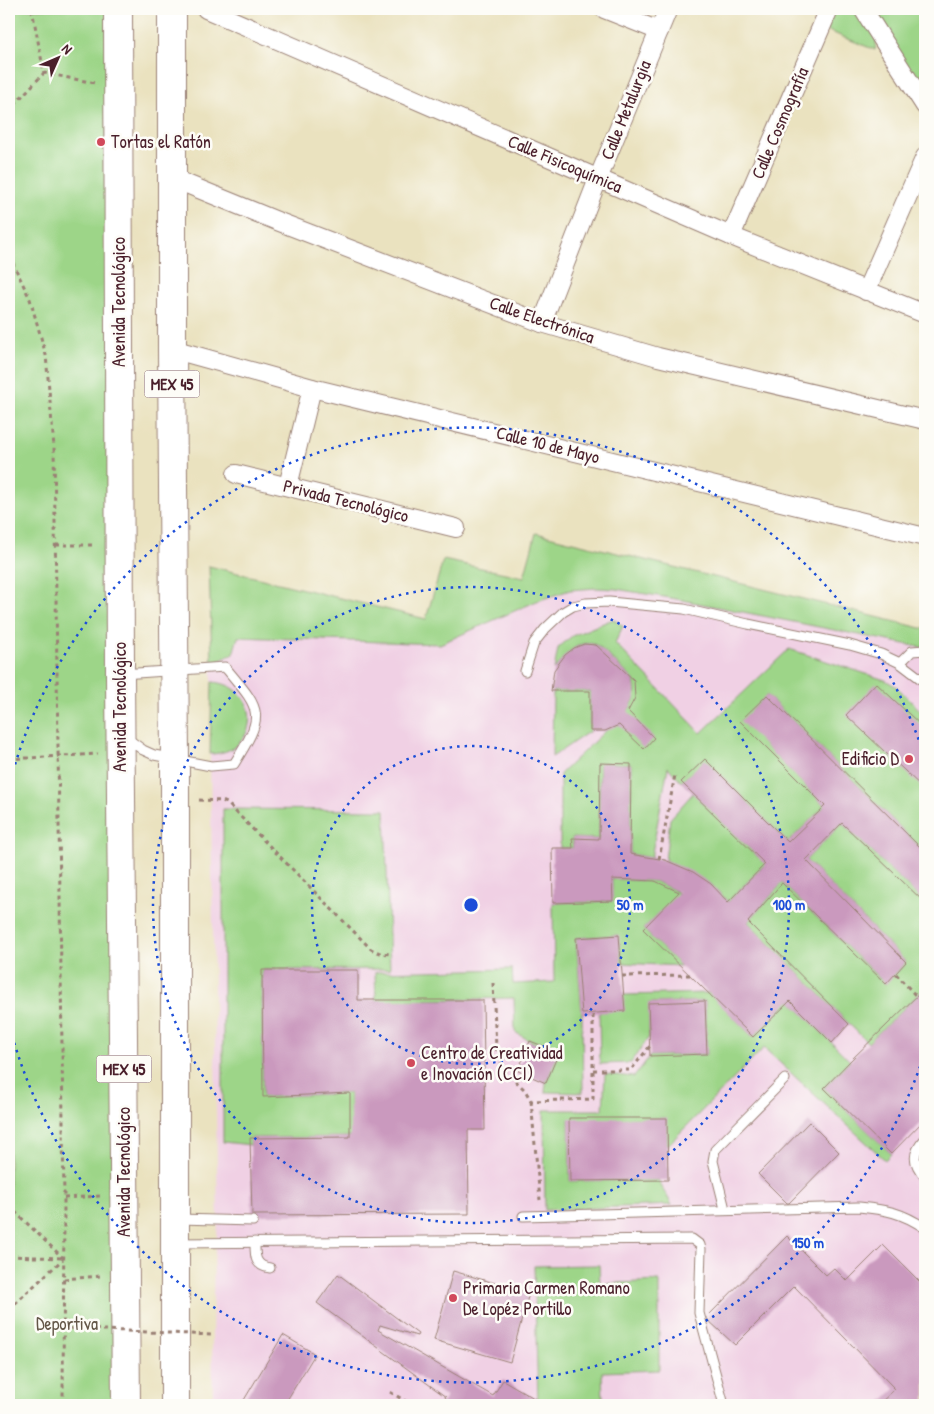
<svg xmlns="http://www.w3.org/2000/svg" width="934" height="1414" viewBox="0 0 934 1414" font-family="'Patrick Hand',sans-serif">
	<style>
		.built { fill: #f0d0e4 }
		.green { fill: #9dd588; stroke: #747a5a }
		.building { fill: #ca99be }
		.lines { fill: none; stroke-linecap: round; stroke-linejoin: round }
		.lane-casing { stroke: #9a8075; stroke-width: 11 }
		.street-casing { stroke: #9a8075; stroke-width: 20 }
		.primary-casing { stroke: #9a8075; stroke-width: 30 }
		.path { stroke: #9a8075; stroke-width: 3; stroke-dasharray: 4 4; stroke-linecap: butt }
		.lane { stroke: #fff; stroke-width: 9 }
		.street { stroke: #fff; stroke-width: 18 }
		.primary { stroke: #fff; stroke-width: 28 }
		.path-bridge { stroke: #9a8075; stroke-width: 3; stroke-dasharray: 4 4; stroke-linecap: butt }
		.ring { fill: none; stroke: #1d4ed8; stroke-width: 2.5; stroke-dasharray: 2.5 5 }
		.poi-dot { fill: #d1495b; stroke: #fdfcf7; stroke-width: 2 }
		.labels { text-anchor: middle; stroke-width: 5; stroke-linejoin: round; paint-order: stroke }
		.shield { fill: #fdfcf7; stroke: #806168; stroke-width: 1 }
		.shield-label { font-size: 16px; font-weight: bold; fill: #4a1f2b }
		.street-label { font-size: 18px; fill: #4a1f2b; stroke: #fdfcf7 }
		.poi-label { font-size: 18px; fill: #4a1f2b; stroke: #fdfcf7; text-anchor: start }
		.park-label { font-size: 18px; fill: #635647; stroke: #fdfcf7 }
		.centre { fill: #1d4ed8; stroke: #fdfcf7; stroke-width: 2.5 }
		.ring-label { font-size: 15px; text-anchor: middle; font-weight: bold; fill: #1d4ed8; stroke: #fdfcf7; stroke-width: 5; stroke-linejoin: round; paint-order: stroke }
	</style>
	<rect width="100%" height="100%" fill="#fdfcf7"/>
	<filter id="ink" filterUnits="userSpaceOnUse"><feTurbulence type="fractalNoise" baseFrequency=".02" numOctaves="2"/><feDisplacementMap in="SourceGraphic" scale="10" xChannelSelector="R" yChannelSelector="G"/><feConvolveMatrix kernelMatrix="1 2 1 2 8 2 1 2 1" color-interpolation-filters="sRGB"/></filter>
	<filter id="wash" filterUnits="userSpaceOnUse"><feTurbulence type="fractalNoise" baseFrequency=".0096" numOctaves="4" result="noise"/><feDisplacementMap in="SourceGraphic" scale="20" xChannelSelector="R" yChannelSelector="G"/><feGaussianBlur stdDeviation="1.12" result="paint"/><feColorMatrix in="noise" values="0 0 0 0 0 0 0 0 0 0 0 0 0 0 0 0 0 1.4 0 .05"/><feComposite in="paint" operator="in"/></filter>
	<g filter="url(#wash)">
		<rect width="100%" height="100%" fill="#eae2bf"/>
		<polygon class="built" points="536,533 925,629 925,1405 213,1405 212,1335 214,1262 218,1226 210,754 212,682 209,566 426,619 443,560 524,577"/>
		<g class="green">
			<polygon points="9,9 118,9 126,1405 9,1405"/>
			<polygon points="829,9 925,9 925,113 877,37 875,50 821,28"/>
			<polygon points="536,533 925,629 925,648 682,600 616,589 596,588 570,590 537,601 440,644 238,637 233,654 212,664 209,566 426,619 443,560 524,577"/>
			<path d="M613,619L623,626L615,643L701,733L789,649L885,680L897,687L925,715V852L767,695L741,721L825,806L788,842L705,760L681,782L668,767L651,858L630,854L631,764L600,763L599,839L572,838L573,848H560V774L605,731C616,726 631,710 635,697C636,692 635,686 634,680C627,674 602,648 596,645C578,637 563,658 554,670L558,648L572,636Z"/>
			<path d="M212,682C263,685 262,753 210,754Z"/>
			<polygon points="553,691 590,691 590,731 552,757"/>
			<polygon points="693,793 765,864 728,902 711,884 665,860 670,819"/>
			<polygon points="223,809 385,810 390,969 262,970 263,1097 350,1093 351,1137 251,1138 251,1145 223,1142"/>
			<polygon points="842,823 925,903 925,988 868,1043 748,922 782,883 885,984 906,962 806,860"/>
			<polygon points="612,879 655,881 672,889 689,901 714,924 850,1061 824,1088 891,1154 885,1160 764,1048 667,1146 666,1118 569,1119 570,1181 658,1180 672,1205 545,1210 544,1110 603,1110 605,1074 634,1077 650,1056 707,1054 705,1001 649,1003 649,1037 631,1063 600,1064 599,1013 624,995 709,993 753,1037 781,1009 670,902 643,929 681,966 621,963 618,935 576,938 582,1014 583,1093 545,1092 546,1083 558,1052 530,1041 515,1032 514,998 376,1001 375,972 512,969 513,984 554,982 553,903 612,901"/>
			<polygon points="599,1265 600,1284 659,1281 659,1370 602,1372 603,1400 538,1402 534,1266"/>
		</g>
		<g id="blocks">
			<g class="building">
				<polygon points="584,644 596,645 634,680 635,698 628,711 654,738 644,749 619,725 605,731 590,731 590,691 551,691 554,670 565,655 574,648"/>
				<polygon points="876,683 925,729 925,790 846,715"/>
				<polygon points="767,695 925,852 925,903 842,823 806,860 906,962 886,984 782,883 748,922 849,1024 832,1043 790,1001 753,1037 643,929 679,892 655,881 612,879 613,901 553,903 552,848 573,848 572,838 599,839 600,763 631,764 630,854 665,860 693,872 711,884 728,902 765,864 681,782 705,759 788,842 825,806 740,721"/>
				<polygon points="619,935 625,1011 582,1014 576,938"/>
				<polygon points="262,970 358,970 358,1000 483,1000 485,1130 468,1130 469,1214 252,1215 250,1138 350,1137 350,1093 263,1097"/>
				<polygon points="925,988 925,1119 891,1154 824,1088 850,1061"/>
				<polygon points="705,1001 707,1054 650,1056 648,1003"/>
				<polygon points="530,1041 559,1052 546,1083 518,1071"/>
				<polygon points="569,1118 667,1118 668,1180 570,1181"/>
				<polygon points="809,1122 839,1152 789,1203 787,1203 758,1174"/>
				<polygon points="787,1236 826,1275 834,1268 847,1281 883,1245 925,1287 925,1405 878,1405 895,1389 794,1286 735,1345 707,1319 707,1317"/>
				<polygon points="453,1271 529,1293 510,1362 434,1340"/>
				<polygon points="338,1274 418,1334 417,1336 380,1325 378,1330 493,1396 503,1380 546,1405 441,1405 446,1397 317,1303"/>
				<polygon points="283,1335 315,1354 284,1405 241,1405"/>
			</g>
		</g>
	</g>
	<g filter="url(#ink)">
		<use href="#blocks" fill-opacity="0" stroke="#9a8075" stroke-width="1"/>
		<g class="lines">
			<defs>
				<g id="lane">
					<polyline points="900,663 912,651 925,650"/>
					<polyline points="525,671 534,643 545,629 563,612 573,606 586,603 609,602 684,609 748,624 850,645 881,654 900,663 925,682"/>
					<path d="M122,674L225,667C262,711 266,713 234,764L211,766L154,755L143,750L125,737"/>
					<path d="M925,1139C912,1153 912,1162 925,1177"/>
					<polyline points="725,1209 713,1161 715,1150 785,1079"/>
					<path d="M523,1216L859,1207C887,1210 901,1212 925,1228"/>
					<polyline points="179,1219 253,1221"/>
					<path d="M255,1242C255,1255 254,1266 270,1268"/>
					<polyline points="177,1243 692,1239 700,1245 701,1249 699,1313 724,1405"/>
				</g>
				<g id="street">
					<polyline points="206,9 731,236 925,314"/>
					<polyline points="604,9 659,31"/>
					<polyline points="863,9 925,106"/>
					<polyline points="172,178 277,221 542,323 658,357 925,420"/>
					<polyline points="731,236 829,9"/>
					<polyline points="866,291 925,157"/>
					<polyline points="542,323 598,179 668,9"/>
					<polyline points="172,349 312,388 925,537"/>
					<polyline points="236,474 456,528"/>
					<polyline points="288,486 312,388"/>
				</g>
				<g id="primary">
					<polyline points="118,9 120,675 126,1405"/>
					<polyline points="172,9 172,349 175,760 175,1405"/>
				</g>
			</defs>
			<use href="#lane" class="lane-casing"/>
			<use href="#street" class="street-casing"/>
			<use href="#primary" class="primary-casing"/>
			<g class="path">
				<polyline points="32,9 44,73 95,83"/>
				<polyline points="9,110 44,73"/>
				<polyline points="9,255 30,299 46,355 54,447 64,1198 63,1405"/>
				<polyline points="56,545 95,545"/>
				<polyline points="9,759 98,754"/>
				<polyline points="199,800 222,801 227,803 371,949 380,953 390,954"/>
				<polyline points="659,859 675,775"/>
				<polyline points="896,974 917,997"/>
				<polyline points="622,976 691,975"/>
				<polyline points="493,983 496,1048 504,1070 525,1090 531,1101 593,1099 593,1013"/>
				<polyline points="593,1070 631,1070 650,1046"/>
				<polyline points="531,1101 540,1200"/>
				<polyline points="64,1198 101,1196"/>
				<polyline points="9,1206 63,1258"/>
				<polyline points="9,1256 63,1258"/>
				<polyline points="64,1279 101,1276"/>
				<polyline points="9,1309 63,1259"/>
				<polyline points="390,1392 412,1405"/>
			</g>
			<use href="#lane" class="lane"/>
			<use href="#street" class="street"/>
			<use href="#primary" class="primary"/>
			<polyline class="path-bridge" points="63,1328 212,1335"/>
		</g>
	</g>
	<g class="ring">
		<circle cx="471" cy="905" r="159"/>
		<circle cx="471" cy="905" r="318"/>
		<path d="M925 1052A477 477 0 0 1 9 1024M9 786A477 477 0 0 1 925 758"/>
	</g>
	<g class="poi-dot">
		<circle cx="101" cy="142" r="5"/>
		<circle cx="909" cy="759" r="5"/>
		<circle cx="411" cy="1063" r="5"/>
		<circle cx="453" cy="1298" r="5"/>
	</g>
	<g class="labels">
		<g class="shield">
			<rect x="144.5" y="370.5" width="55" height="27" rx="4"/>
			<rect x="96.5" y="1055.5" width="55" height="27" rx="4"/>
		</g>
		<g class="shield-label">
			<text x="172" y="390">MEX 45</text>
			<text x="124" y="1075">MEX 45</text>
		</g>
		<g class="street-label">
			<text transform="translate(626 110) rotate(-68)" y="6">Calle Metalurgia</text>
			<text transform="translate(780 123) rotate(-67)" y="6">Calle Cosmografía</text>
			<text transform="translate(565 164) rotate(23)" y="6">Calle Fisicoquímica</text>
			<text transform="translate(119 302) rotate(-90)" y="6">Avenida Tecnológico</text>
			<text transform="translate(542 320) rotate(19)" y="6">Calle Electrónica</text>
			<text transform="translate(548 445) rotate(14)" y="6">Calle 10 de Mayo</text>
			<text transform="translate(346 501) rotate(14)" y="6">Privada Tecnológico</text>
			<text transform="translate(120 707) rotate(-90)" y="6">Avenida Tecnológico</text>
			<text transform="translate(124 1172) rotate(-90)" y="6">Avenida Tecnológico</text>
		</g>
		<g class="poi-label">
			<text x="111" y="148">Tortas el Ratón</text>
			<text x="899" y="765" text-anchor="end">Edificio D</text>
			<text x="421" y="1059">Centro de Creatividad<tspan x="421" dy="21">e Inovación (CCI)</tspan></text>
			<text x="463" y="1294">Primaria Carmen Romano<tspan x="463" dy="21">De Lopéz Portillo</tspan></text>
		</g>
		<g class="park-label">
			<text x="67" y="1330">Deportiva</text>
		</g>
	</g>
	<circle cx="471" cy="905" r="8" class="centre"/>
	<g class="ring-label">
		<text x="630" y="910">50 m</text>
		<text x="789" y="910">100 m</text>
		<text x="808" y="1248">150 m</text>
	</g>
	<rect width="934" height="1414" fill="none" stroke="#fdfcf7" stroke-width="30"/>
	<g transform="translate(58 58) rotate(45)" stroke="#fdfcf7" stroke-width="4" paint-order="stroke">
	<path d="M0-4L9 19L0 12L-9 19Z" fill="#4a1f2b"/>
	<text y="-8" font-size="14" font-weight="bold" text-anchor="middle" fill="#4a1f2b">N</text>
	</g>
</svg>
